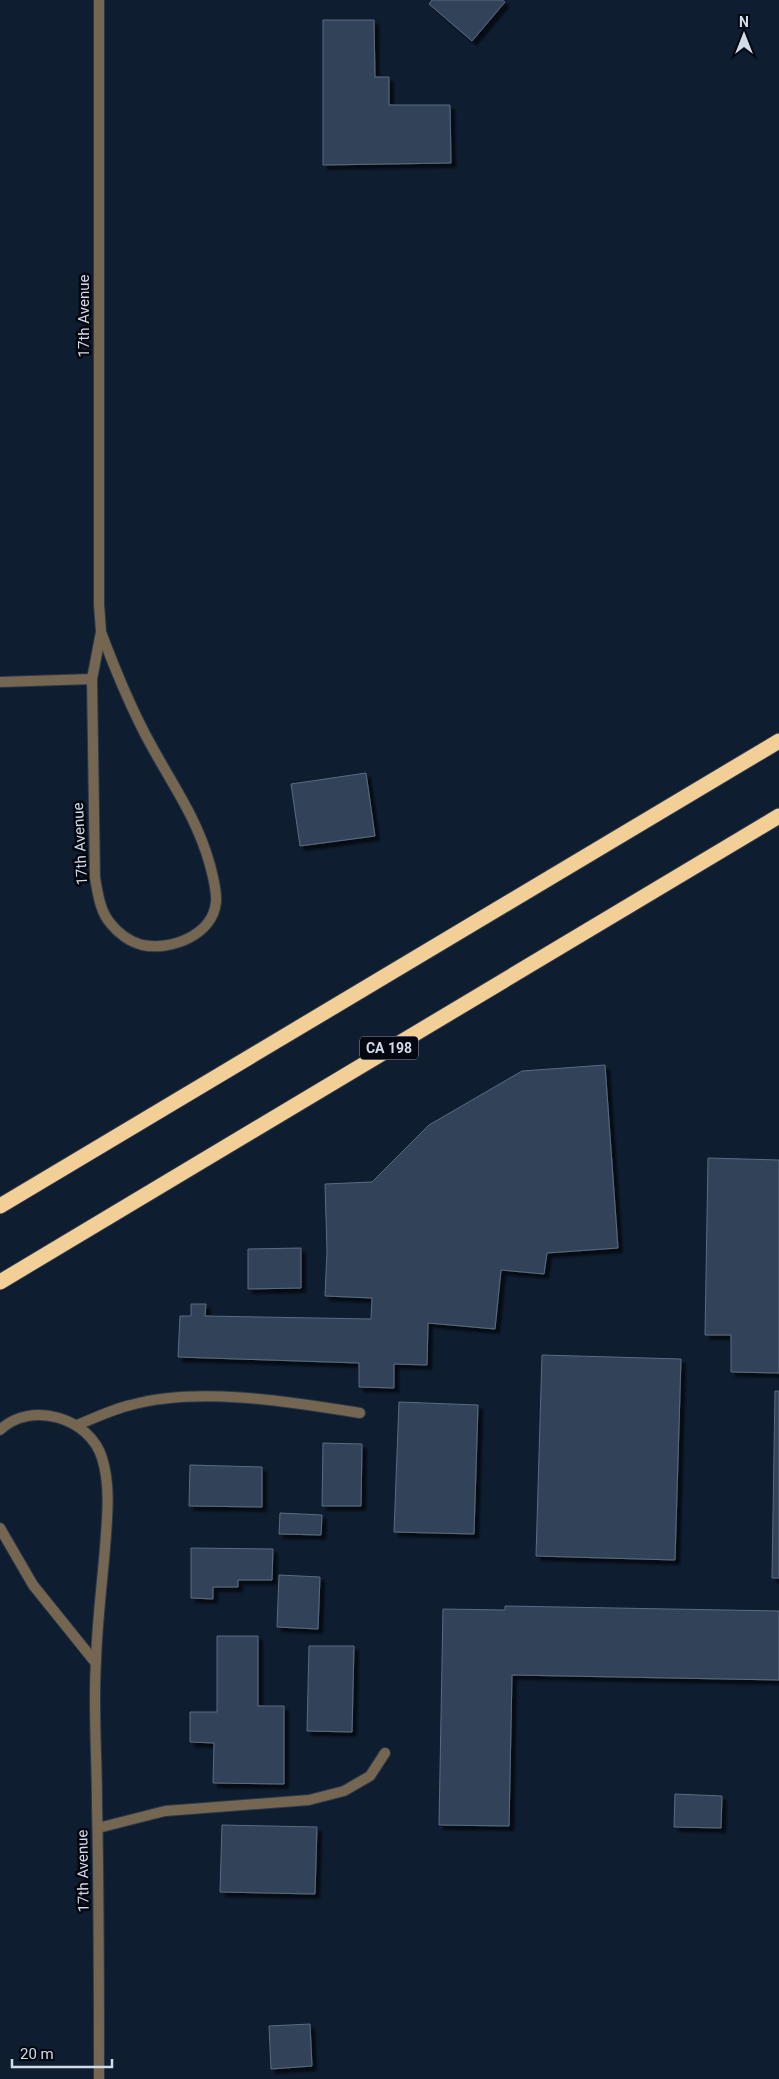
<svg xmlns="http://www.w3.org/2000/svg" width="779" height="2079" viewBox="0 0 779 2079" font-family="Roboto,sans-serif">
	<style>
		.building { fill: #334358; stroke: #5a6b82; filter: url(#shadow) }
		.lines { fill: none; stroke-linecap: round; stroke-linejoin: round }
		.service-casing { stroke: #2a384a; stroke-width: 12 }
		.minor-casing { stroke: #2a384a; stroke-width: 12 }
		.motorway-casing { stroke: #2a384a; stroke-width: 17 }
		.service { stroke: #746651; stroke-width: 10 }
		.minor { stroke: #746651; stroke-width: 10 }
		.motorway { stroke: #f3cf98; stroke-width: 15 }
		.labels { text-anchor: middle; stroke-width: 5; stroke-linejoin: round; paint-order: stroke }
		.shield { fill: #03070f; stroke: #949ba8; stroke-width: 1 }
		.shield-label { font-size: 14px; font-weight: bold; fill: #d2dbe9 }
		.street-label { font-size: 15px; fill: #d2dbe9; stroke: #03070f }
	</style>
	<defs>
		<filter id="shadow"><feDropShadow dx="4.5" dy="4.5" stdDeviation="1" flood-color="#0009"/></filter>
	</defs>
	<rect width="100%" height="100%" fill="#0f1d30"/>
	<g class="building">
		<polygon points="432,0 502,0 505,2 472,41 429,4"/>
		<polygon points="323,20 374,20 375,77 389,77 389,105 450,105 451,163 323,165"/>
		<polygon points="366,773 375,836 300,846 291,784"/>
		<polygon points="605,1065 618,1248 547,1253 544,1274 501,1270 495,1329 428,1323 427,1365 394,1364 394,1388 359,1387 359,1363 178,1357 180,1316 191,1316 191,1304 206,1304 205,1316 371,1319 372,1298 325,1296 327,1251 325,1184 372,1182 429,1125 522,1071"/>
		<polygon points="708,1158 779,1160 779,1373 731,1372 731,1335 705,1335"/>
		<polygon points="301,1248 301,1288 248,1289 248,1249"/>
		<polygon points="542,1355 681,1359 675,1560 536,1556"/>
		<polygon points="775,1391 779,1391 779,1578 772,1578"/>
		<polygon points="399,1402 478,1405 474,1534 394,1532"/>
		<polygon points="323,1443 362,1444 361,1506 322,1506"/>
		<polygon points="190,1465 262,1467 262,1507 189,1506"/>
		<polygon points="280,1513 322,1515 321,1535 279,1534"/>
		<polygon points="191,1548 273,1549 272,1580 238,1580 238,1587 213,1587 213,1599 191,1598"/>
		<polygon points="279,1575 320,1577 318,1629 277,1627"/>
		<polygon points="505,1606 779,1611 779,1680 512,1675 509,1826 439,1825 443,1609 505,1610"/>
		<polygon points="217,1636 258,1636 258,1706 284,1706 284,1784 213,1783 214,1743 190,1742 190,1712 217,1712"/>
		<polygon points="309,1646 354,1646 352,1732 307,1731"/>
		<polygon points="675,1794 722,1796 721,1828 674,1827"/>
		<polygon points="222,1825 317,1827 315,1894 220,1892"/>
		<polygon points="310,2024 312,2066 271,2069 269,2026"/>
	</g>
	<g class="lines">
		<defs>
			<g id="service">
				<polyline points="0,682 92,679"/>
				<path d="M77,1425C95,1418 113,1409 131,1405C198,1386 291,1402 360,1413"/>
				<polyline points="98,1828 165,1811 309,1800 344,1791 370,1776 385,1753"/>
			</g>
			<g id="minor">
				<path d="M99,0V604L101,632L92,679L95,878C98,894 100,912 111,924C118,933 130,942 142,945C171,951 213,935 216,902C217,890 213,877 210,865C195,811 165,775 141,726C126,696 113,664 101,632"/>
				<path d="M0,1430C31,1400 90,1418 102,1458C111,1486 107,1519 105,1548C102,1585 97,1623 96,1661C93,1708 97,1756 97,1804C99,1896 99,1987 99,2079"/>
				<polyline points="0,1528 33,1585 95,1662"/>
			</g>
			<g id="motorway">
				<polyline points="0,1206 779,741"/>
				<polyline points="0,1282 779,816"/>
			</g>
		</defs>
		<use href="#service" class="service-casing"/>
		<use href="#minor" class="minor-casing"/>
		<use href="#motorway" class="motorway-casing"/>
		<use href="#service" class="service"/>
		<use href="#minor" class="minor"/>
		<use href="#motorway" class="motorway"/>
	</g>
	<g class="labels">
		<rect class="shield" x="360" y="1036.5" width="58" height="23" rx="4"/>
		<g class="shield-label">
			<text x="389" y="1053">CA 198</text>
		</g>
		<g class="street-label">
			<text transform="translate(84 316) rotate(-90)" y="5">17th Avenue</text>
			<text transform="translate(80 844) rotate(-93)" y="5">17th Avenue</text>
			<text transform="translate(83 1871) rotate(-91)" y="5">17th Avenue</text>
		</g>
	</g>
	<g transform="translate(744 35)" stroke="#03070f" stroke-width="4" paint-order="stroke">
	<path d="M0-4L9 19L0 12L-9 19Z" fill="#d2dbe9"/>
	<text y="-8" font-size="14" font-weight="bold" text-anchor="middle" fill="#d2dbe9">N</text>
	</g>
	<path d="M12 2059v8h100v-8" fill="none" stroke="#d2dbe9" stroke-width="2.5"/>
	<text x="20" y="2059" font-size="15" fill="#d2dbe9" stroke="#03070f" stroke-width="4" paint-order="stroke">20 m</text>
</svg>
